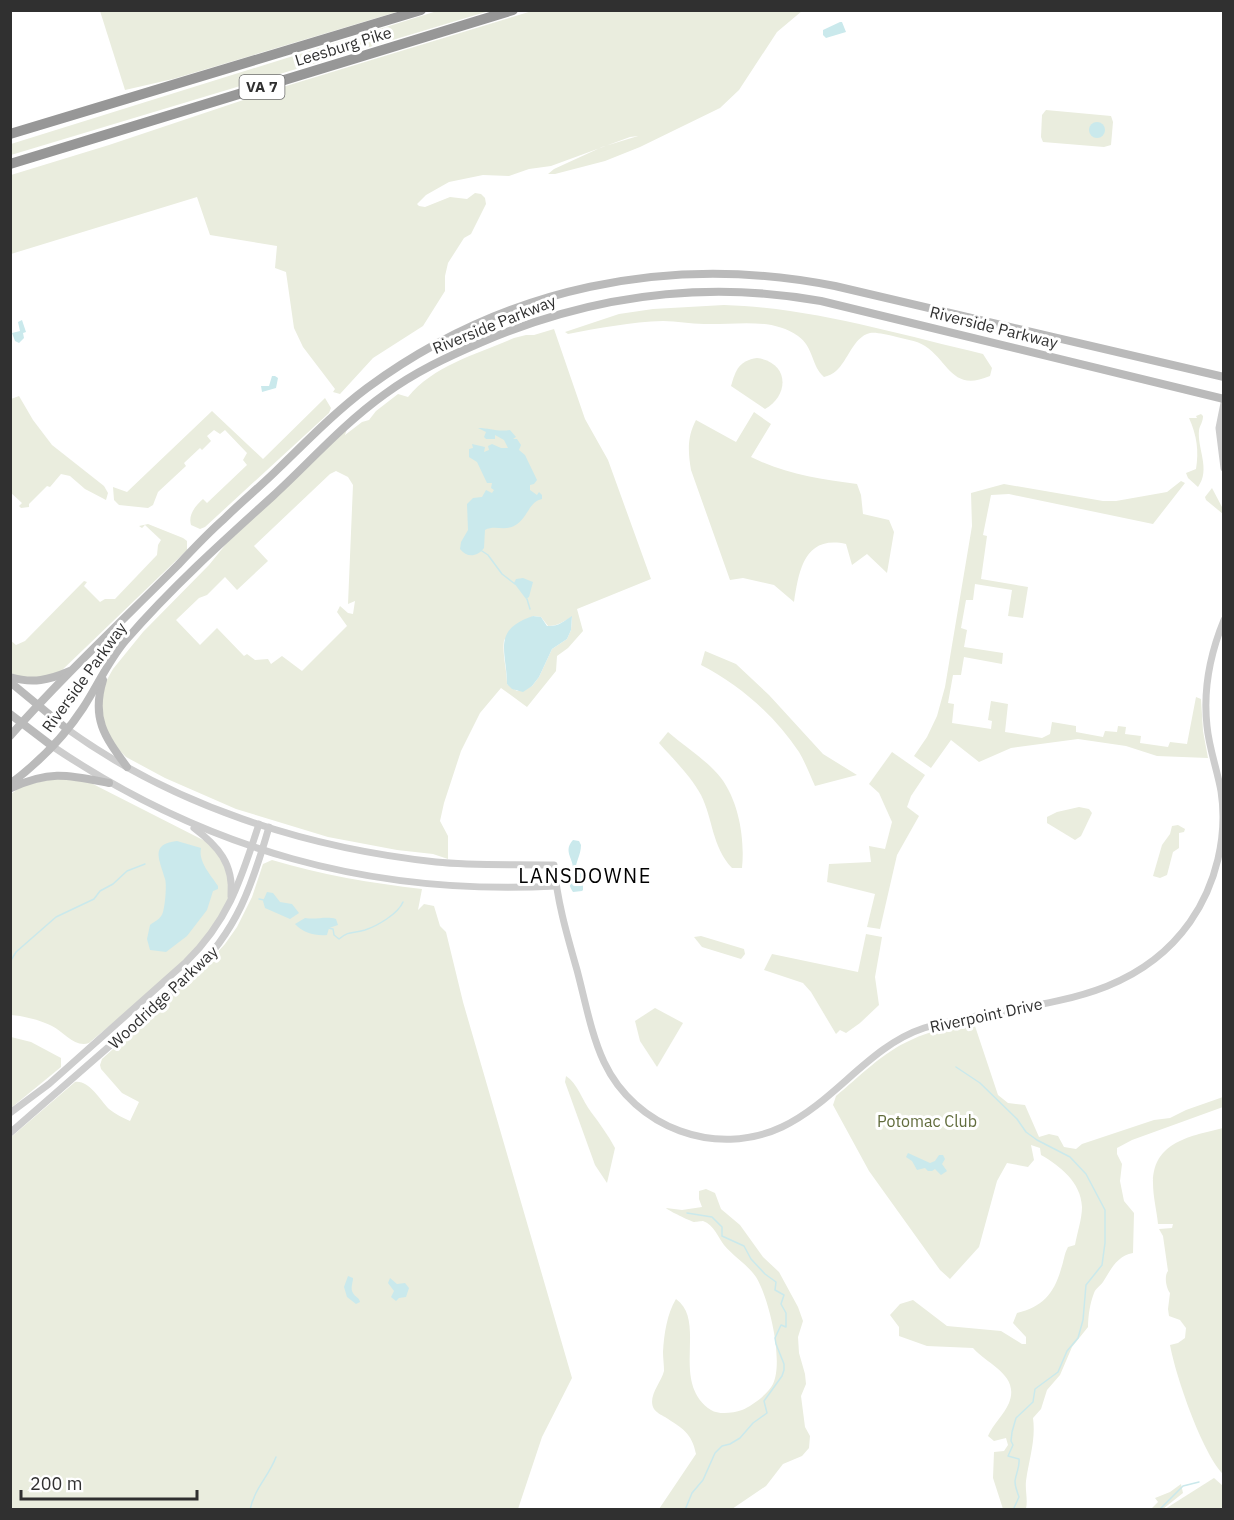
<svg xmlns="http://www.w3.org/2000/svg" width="1234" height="1520" viewBox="0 0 1234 1520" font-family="'IBM Plex Sans',sans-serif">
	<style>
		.green { fill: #eaedde; fill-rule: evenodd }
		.water { fill: #cae9ec }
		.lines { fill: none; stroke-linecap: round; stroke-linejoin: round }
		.stream { stroke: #cae9ec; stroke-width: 1.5 }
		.tertiary { stroke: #cdcdcd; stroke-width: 7 }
		.secondary { stroke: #bababa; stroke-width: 8 }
		.motorway { stroke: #979797; stroke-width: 10 }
		.labels { text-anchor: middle; stroke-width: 6; stroke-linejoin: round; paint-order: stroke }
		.shield { fill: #fff; stroke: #6e6e6e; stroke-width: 1.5 }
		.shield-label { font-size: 15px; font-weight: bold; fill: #303030 }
		.street-label { font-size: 16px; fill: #303030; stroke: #fff }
		.park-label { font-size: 16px; fill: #616c3c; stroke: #fff }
		.quarter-label { font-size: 20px; letter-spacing: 1.5px; fill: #000; stroke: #fff }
	</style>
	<rect width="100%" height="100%" fill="#fff"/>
	<g class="green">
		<polygon points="100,11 100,10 400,11 173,79 125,90"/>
		<polygon points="437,11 489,11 11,155 11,144"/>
		<polygon points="532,11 802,11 777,32 739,90 720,108 640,147 605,161 555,174 548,174 554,169 602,147 638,136 630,137 551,166 529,169 509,176 483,175 449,182 426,195 417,204 419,206 425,207 450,197 467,199 475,193 481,194 485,198 486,204 471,234 464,238 448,263 445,276 445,291 423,326 373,358 340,394 333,392 335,389 303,347 294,328 286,272 275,268 277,246 210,235 197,197 11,254 11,175 109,145 273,90"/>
		<polygon points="1046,110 1111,116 1113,122 1111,145 1104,147 1043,142 1041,137 1042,115"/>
		<path d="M724,305C813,308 897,334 983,354L992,368L990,376C952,392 950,363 925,346C916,340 903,339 893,336C887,335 877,332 870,333C853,337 848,361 836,371C833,374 828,376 824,377C811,366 814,347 798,336C771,317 735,325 704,324C690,324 677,321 663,321C631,322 599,328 568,334L565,332L619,314L653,309Z"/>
		<path d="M554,329L585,419L608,460L651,579L577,609L583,631L568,648L557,656L556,671L527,707L501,688L480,713L461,751L444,803L440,821L448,836V859L433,854L397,850L328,837L236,809L165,778L126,757L110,741L100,711L104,685L113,669L143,632L209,565L226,544L347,429L345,435L362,422L369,420L376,411L398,394L408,397C434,365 478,354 514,338L526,335H534ZM336,471L348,477L353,485L348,604L355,601L353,614L348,613L340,606L337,612L347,626L302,671L282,656L271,664L268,659L255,660L247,654L244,656L217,628L200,645L176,620L199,598L207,595L225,577L237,590L268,561L254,546L330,474ZM533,616L541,617L548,626C558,626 564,621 572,617L571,630L567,639L552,649L539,677L532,686L517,691L507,684C507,669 502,655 504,640Z"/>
		<path d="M757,358C789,362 790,395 765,409L731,386C736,369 739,361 757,358Z"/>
		<polygon points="19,396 33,420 52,445 104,486 108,493 106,500 85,489 70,476 61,474 50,487 47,486 29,504 29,507 21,508 19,506 22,503 10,492 11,399"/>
		<path d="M325,398L331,408L329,413L205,527L200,529L191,525C188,515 195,506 203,499L207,503L247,465L243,460L247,453L225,430L220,434L214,430L207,436L211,441L202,450L200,448L184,463L186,466L158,492L153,505L148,508L119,505L114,500L113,487L127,492L212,411L263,459Z"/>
		<path d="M754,412L771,424L751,457C785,474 819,479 857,484L861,495L863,514L889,520L894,532L887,573L867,554L852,565L846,544C804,535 799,571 794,602L774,585L743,578L730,580L691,470C688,452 687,437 696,420L736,442Z"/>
		<path d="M1201,414L1203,416C1203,422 1200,425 1199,430C1197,449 1211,469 1198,487L1188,478L1186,473L1196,469C1199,451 1197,436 1189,418H1197L1196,416Z"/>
		<polygon points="1181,481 1185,483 1153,524 1009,494 991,495 983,535 987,536 981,579 1028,587 1023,618 1008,616 1012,590 975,584 973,600 966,600 961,628 967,630 964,647 1003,653 1002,664 964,657 961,675 953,675 948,703 954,704 952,723 991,729 992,721 988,720 991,701 1008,704 1005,732 1042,738 1050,734 1052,722 1076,726 1076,732 1103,737 1105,731 1117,732 1118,726 1126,727 1125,734 1141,736 1140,743 1168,747 1170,742 1187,744 1196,697 1201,699 1203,731 1208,758 1157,756 1126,746 1078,739 1011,748 979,762 951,740 931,768 914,756 927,737 937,716 945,687 972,526 971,493 1004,484 1103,501 1116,501 1167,492"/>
		<polygon points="1212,488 1223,509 1223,514 1206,500 1205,497"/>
		<path d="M148,524L183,538L187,541V550L59,673C44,679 25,680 11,673L10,640L16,645L25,641L84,581L87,582L84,586L100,602L105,599H115L157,555L158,545L161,540L145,525L142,528L139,526Z"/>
		<path d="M705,651L736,664L769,695L823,754L857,775L815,786C810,775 805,762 799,752C774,715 740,685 701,665Z"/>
		<path d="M668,732C685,747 707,760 721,778C739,802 745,839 742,868H732C712,847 713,819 701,795C691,776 673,759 659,743Z"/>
		<polygon points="892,752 925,775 911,796 907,807 919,816 897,855 880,929 867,927 875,894 827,882 829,864 871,862 869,846 885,849 892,822 879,793 869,784"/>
		<path d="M61,777L89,782L205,841C223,855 234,881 227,903C213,946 125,1012 89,1043C75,1048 64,1032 52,1026C40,1020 24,1016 11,1015V794L22,786Z"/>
		<polygon points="1079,807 1089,809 1092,813 1081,836 1075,840 1047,823 1047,817 1057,812"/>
		<polygon points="1178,825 1185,829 1184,832 1179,833 1179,848 1173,852 1167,875 1160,878 1153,876 1162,845 1170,834 1172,826"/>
		<path d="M272,860C322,875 371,883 422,889L418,910L424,904L434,906L440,926L446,932L463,1002L572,1378L542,1437L518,1509H11L10,1138L75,1082C89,1080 100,1100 109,1109C115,1114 123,1118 130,1121L139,1102L122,1093L101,1069L100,1065L102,1059L203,968L225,944L237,927L252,897L263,864Z"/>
		<polygon points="866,934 882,937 875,977 879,1005 860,1023 846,1033 840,1030 836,1034 811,992 803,983 764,970 772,954 858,972"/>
		<polygon points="701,936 744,949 745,954 741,959 702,947 694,937"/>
		<polygon points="655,1008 683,1023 657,1067 640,1041 635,1021"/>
		<path d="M974,1023L998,1095L1008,1103L1025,1105L1039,1137L1049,1134L1058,1136L1064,1147L1076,1149L1082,1144L1154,1120L1170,1118L1186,1110L1223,1097V1107L1132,1140L1117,1148V1154L1122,1164L1120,1181L1124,1201L1134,1213L1133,1253C1117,1256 1111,1269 1103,1282C1100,1286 1096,1288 1094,1293C1090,1303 1088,1316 1088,1327L1072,1347L1060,1375L1047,1390L1041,1409L1033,1418C1036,1440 1029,1459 1026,1481C1025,1491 1028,1499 1026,1509H1003L993,1478L994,1452L1004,1451L1008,1445L1006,1438L994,1441L988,1436C993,1424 1004,1415 1009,1403C1020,1375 988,1365 973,1348L927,1346L899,1336V1327L890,1315L900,1304L913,1300L947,1326L1001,1331L1022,1344H1026V1337L1013,1323L1017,1313C1042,1307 1054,1294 1061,1269C1064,1261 1064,1254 1068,1247L1075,1245C1077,1233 1082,1219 1082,1207C1081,1182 1060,1166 1041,1155L1040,1148L1031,1145L1034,1160L1028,1167L1007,1163L997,1181L979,1247L950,1279L940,1270L869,1171L833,1105L836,1096C859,1077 883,1052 911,1040C931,1030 953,1027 974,1023Z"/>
		<polygon points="11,1037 31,1042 61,1058 61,1067 11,1108"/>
		<path d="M566,1076C578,1084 582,1100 591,1112C600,1124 608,1135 615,1148L607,1183L595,1165L565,1082Z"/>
		<path d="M1223,1128H1224L1223,1474C1202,1452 1176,1377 1170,1345L1178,1343L1185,1338L1186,1328L1180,1320L1169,1316L1168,1309L1170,1293C1166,1288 1164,1276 1168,1271L1163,1236L1159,1229L1172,1228L1173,1224H1158C1157,1212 1153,1197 1153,1183C1153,1141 1192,1136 1223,1128Z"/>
		<path d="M706,1189L715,1193L721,1209L740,1225L763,1257L779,1272L798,1307L803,1321L798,1337L799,1353L805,1374L806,1384L801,1396L805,1427L810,1436L809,1448L802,1456L783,1464L766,1486L732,1509H659L696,1454C692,1433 682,1428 665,1417C661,1415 656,1412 654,1409C647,1397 661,1383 664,1371C664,1365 663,1358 663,1352C664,1334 667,1314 676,1299C708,1322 669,1382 711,1410C719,1415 733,1413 742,1410C752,1406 768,1394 773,1384C784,1361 769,1298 756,1277C748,1265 733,1256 724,1245C718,1237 714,1225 703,1221C702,1221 695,1222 694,1222C690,1221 669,1211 666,1208L682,1210L702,1207L699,1199V1191Z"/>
		<polygon points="1214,1478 1223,1486 1223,1509 1165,1509"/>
		<polygon points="1181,1484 1183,1493 1163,1509 1151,1509 1158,1502 1155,1498 1170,1492"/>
	</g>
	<g class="water">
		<polygon points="840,22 842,22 846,32 826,38 823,35 823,30"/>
		<circle cx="1097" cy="130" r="8"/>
		<polygon points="22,320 26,332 23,333 24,338 19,343 15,341 12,333 20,331 18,322"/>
		<polygon points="272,376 275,376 278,378 276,388 262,392 261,386 269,386"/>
		<path d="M478,428C490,428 497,432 510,430L516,437L513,439H517L521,445L519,450L525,455L537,480L534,484L530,485V490L537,495L539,492L542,495V499C528,502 528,519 514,526C504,531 494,525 485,530L484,548C477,557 467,558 460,549L461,542L468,530L467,504L473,498L482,497L486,490L492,493L494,490L491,488L492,483H487L477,462L469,457V449L473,448L472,444L485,447L484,452L489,450L488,446L492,444L501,448H508L504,440L495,435V439H486L484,437L486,432Z"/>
		<polygon points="523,578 533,582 529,597 526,599 514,583 516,579"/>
		<path d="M533,616L541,617L547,626C558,627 564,621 572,616L571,630L567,639L552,649L539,677L532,686L523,692L512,689L507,684C507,652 491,630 533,616Z"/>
		<path d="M573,840L579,841L581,845C581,855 575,863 576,869L583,876V890L582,891L573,892C565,880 574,878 573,868C573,858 563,851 573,840Z"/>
		<path d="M177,841L201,848C198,862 211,875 218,886V889L213,891L207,910L187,936L166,952L150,950L147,939L150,925C155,921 161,919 163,912C165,906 167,885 165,879C160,860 149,844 177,841Z"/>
		<polygon points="267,892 273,893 280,902 292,904 299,913 290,919 265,908 263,901"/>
		<path d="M305,918C316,920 326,916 336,919L338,925L329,928L327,935C315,936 303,933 295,924Z"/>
		<polygon points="908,1153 930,1163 935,1161 939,1155 943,1155 945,1159 942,1164 947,1171 941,1175 935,1169 932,1171 928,1171 925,1168 917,1170 912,1161 906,1157"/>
		<path d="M348,1276L353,1278C353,1283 350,1288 353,1293C355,1297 359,1297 360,1302L356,1304L347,1297L344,1287Z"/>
		<polygon points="390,1278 397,1284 405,1283 409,1288 406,1297 399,1298 396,1301 391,1297 394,1291 388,1283"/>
	</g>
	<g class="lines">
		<g class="stream">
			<polyline points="482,551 488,555 502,574 515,584"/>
			<polyline points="527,599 530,609"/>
			<polyline points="259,899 264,900"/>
			<path d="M328,928L333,929L334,935L339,939C350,930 352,934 365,930C377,926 398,914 403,902"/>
			<polyline points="10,962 16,952 56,917 94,899 100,891 113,884 127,871 145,864"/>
			<path d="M956,1067L980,1083L1017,1119L1026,1132L1037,1140L1070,1157L1086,1174L1105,1210V1243L1102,1265L1086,1285L1083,1320L1078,1338L1067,1351L1058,1372L1035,1389L1033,1402L1016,1418L1012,1432L1011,1441L1013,1445L1008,1456L1019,1459C1020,1467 1016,1473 1015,1481C1015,1487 1017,1491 1019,1497L1013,1510"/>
			<path d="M250,1510C254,1489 269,1476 276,1457"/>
			<polyline points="685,1510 692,1493 703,1480 715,1453 722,1446 730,1444 740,1438 753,1423 767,1413 764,1401 782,1376 784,1370 784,1364 776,1344 775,1338 781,1325 786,1327 786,1313 781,1304 784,1295 775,1290 776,1282 765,1274 751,1259 744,1246 722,1236 722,1227 712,1217 687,1213"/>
			<polyline points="1159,1510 1183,1486 1199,1482"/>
		</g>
		<g class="tertiary">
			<polyline points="1224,403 1219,428 1224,468"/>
			<path d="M67,729C174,806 306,848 436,862C475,866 515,864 554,865C557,901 567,935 577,970C585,1000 591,1034 604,1062C635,1128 716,1158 782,1127C835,1102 869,1046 924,1028C940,1023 956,1021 971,1017C1054,1001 1137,997 1190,922C1216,885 1228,836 1221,791C1217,769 1209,748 1207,726C1203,690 1210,654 1224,620"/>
			<path d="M52,746C206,850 371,896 556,886"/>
			<path d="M194,828C218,846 234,864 231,896"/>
			<path d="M10,1113L49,1084L186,962C229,920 241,879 259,824"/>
			<path d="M10,1133L191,975C237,931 252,886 269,827"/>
		</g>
		<g class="secondary">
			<path d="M10,677C33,684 49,680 70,671"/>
			<path d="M103,680C91,719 105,737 127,767"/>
			<polyline points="10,682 67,729"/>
			<polyline points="10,714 52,746"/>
			<path d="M10,736C63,676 122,621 178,565C193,549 208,533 224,519C242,501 261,486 279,468C308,440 335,412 367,388C504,287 669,253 835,286L1224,377"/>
			<path d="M10,784C38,763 64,737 83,708C98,685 108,661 126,640C171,588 222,542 273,496C310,462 343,424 385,394C415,372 447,357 482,342C590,296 704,280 821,301L1224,399"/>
			<path d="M11,788C51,770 68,775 109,783"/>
		</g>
		<g class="motorway">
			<polyline points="10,134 421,10"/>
			<polyline points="10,164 513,10"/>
		</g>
	</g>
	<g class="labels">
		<rect class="shield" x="239.5" y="75" width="45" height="24" rx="4.5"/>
		<g class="shield-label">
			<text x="262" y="92">VA 7</text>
		</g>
		<g class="street-label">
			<text transform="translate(343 46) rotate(-17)" y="6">Leesburg Pike</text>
			<text transform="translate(494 324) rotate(-22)" y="6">Riverside Parkway</text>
			<text transform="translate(994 327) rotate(14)" y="6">Riverside Parkway</text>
			<text transform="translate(84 677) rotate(-54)" y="6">Riverside Parkway</text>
			<text transform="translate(163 997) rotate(-43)" y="6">Woodridge Parkway</text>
			<text transform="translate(986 1015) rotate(-12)" y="6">Riverpoint Drive</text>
		</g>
		<g class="park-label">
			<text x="927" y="1127">Potomac Club</text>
		</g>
		<g class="quarter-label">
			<text x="585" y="883">LANSDOWNE</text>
		</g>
	</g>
	<rect width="1234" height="1520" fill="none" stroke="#303030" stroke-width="24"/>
	<path d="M21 1490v9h176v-9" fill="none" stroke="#303030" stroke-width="3"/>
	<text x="30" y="1490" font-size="18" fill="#303030" stroke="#ffffff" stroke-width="4.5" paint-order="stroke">200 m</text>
</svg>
